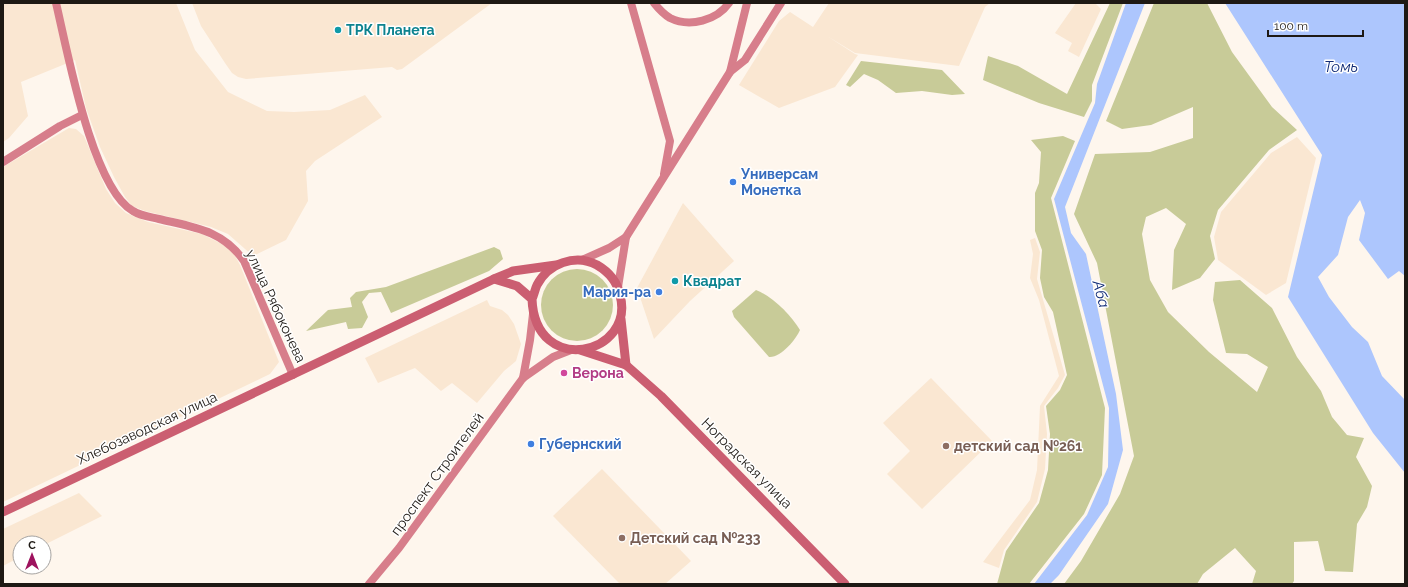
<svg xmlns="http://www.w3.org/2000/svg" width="1408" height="587" viewBox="0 0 1408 587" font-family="Raleway,sans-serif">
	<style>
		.built { fill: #fae7d2 }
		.green { fill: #c8cb98 }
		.water { fill: #adc6fd }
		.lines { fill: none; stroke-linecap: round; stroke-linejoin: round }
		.secondary { stroke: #d77e8b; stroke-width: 8 }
		.primary { stroke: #cb5e71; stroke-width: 9 }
		.culture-dot { fill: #0f9aa8; stroke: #fff; stroke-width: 1.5 }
		.shop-dot { fill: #3f7fe0; stroke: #fff; stroke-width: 1.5 }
		.hotel-dot { fill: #d1479c; stroke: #fff; stroke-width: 1.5 }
		.education-dot { fill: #8d6e63; stroke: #fff; stroke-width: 1.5 }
		.labels { text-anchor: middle; stroke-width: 3; stroke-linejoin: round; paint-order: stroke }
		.culture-label { font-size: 14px; font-weight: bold; fill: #0d838f; stroke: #fff; text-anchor: start }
		.shop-label { font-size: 14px; font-weight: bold; fill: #366cbe; stroke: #fff; text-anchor: start }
		.street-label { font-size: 14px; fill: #1e1914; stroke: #fff }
		.hotel-label { font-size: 14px; font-weight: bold; fill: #b23c85; stroke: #fff; text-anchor: start }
		.education-label { font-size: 14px; font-weight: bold; fill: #785e54; stroke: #fff; text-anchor: start }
		.water-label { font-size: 15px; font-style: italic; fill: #102a75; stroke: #fff }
	</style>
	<rect width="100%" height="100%" fill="#fef6ed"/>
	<g class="built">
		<polygon points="3,3 176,3 195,50 228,92 267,111 294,112 330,110 365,95 382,117 315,161 306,171 308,201 286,240 253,256 228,234 211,227 145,211 132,206 125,197 114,177 100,147 86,108 75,60 21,82 28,116 9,138 3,142"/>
		<polygon points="192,3 492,3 402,69 397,70 392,67 246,79 238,77 232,73 225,63 201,26"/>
		<polygon points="829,3 990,3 985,7 959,66 855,53 827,36 855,54 858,55 835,87 779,108 739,85 779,21 790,12 813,27"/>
		<polygon points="1076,3 1095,3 1101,9 1079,57 1068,51 1072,43 1055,33"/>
		<polygon points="69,128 76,129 84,136 106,189 115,203 126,213 148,222 202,234 226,246 233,252 240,265 279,362 270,374 3,502 3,167"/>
		<polygon points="1297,137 1316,158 1286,283 1266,295 1218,260 1214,237 1221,212 1271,153"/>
		<polygon points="683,203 734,261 690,301 654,339 637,288"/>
		<polygon points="1035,238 1040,252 1037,279 1065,375 1058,388 1044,406 1047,434 1045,469 1037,502 1004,550 999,568 983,562 1030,500 1037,470 1040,406 1059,376 1039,300 1030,278 1033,254 1030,240"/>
		<polygon points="487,300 490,306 502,310 508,315 514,324 521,344 516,361 504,371 477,403 452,383 441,391 415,368 378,383 365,358"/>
		<polygon points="931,378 992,441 922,509 887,474 910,451 883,423"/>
		<polygon points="602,469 691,561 665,584 620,584 553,516"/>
		<polygon points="79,493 102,516 44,545 44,543 20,543 20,557 3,566 3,529"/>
	</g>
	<g class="green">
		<polygon points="1110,3 1123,3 1092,85 1092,101 1084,117 1039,103 983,80 988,56 1018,66 1067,94"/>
		<polygon points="1154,3 1207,3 1232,52 1272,107 1297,130 1269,150 1218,210 1210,236 1215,259 1200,278 1172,290 1174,250 1186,224 1166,208 1146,217 1142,234 1150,280 1168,312 1209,352 1257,392 1268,367 1247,354 1226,353 1213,300 1215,282 1240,280 1272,308 1297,357 1321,391 1332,417 1347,435 1364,438 1356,457 1372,486 1367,507 1357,524 1353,572 1325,571 1318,541 1294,542 1294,581 1292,584 1252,584 1256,571 1235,548 1203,574 1197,584 1064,584 1081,561 1120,494 1134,456 1097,263 1074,214 1095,154 1150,152 1193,138 1193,107 1151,125 1122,129 1106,121"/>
		<polygon points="861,61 942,70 965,94 952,95 922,91 896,93 878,80 864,74 850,87 846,85"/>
		<polygon points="1063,136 1075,141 1051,198 1105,408 1102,475 1084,514 1029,584 997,584 1006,551 1039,503 1048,470 1050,434 1046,406 1060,390 1067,375 1053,312 1044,297 1040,278 1042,250 1035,231 1035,193 1039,183 1041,152 1031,140"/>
		<polygon points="494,247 500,250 503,259 489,271 391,313 381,292 369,293 362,302 368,317 362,328 348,329 346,322 306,331 328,310 352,307 350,298 356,292 386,287"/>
		<circle cx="577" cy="305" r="36"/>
		<path d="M756,290C772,296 791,315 800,330C796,339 781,358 769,357L734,317L732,311Z"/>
	</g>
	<g class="water">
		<polygon points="1126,3 1145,3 1065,207 1071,233 1086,254 1116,394 1123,450 1108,504 1059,575 1050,584 1034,584 1087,515 1108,467 1109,408 1054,199 1095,103 1097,84"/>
		<polygon points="1225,3 1405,3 1405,276 1399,271 1388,279 1359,240 1365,213 1360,200 1348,217 1338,255 1318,277 1329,297 1352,327 1368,342 1382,376 1405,400 1405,473 1373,433 1288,297 1322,155"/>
	</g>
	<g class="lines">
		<g class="secondary">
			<path d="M56,3C67,49 92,188 133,211C141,216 151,217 159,219C193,227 223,230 244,261L293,375"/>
			<polyline points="631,3 670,141 664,174"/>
			<path d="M654,3C658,8 665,15 670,18C690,28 717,20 729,3"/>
			<polyline points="730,72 747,3"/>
			<polyline points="3,162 60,126 82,115"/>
			<polyline points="582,260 609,248 626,237"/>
			<polyline points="618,287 626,237 730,72 745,60 781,3"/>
			<polyline points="523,378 530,340 533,314"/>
			<polyline points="369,584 399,548 523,378 553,357 571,350"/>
		</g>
		<g class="primary">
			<path d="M494,279L517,286L532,299C535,378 636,355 620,295C617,281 609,272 597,265C575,253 548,264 537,285C535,289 534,295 532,299"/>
			<polyline points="621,319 626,365"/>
			<polyline points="580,350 626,365 661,396 845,584"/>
			<polyline points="3,512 494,279 513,271 556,265"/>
		</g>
	</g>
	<g class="culture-dot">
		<circle cx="338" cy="30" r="4"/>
		<circle cx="675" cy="281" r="4"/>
	</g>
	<g class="shop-dot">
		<circle cx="733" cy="182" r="4"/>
		<circle cx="659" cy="292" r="4"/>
		<circle cx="531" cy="444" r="4"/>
	</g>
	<circle class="hotel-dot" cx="564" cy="373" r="4"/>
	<g class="education-dot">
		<circle cx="946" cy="446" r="4"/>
		<circle cx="622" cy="538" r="4"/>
	</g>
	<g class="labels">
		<g class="culture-label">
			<text x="346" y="35">ТРК Планета</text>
			<text x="683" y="286">Квадрат</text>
		</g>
		<g class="shop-label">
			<text x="741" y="179">Универсам<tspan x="741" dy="16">Монетка</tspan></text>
			<text x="651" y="297" text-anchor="end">Мария-ра</text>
			<text x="539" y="449">Губернский</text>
		</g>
		<g class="street-label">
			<text transform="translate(276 306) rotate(65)" y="5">улица Рябоконева</text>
			<text transform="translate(147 428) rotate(-25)" y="5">Хлебозаводская улица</text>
			<text transform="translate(747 463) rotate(45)" y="5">Ноградская улица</text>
			<text transform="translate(437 474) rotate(-54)" y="5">проспект Строителей</text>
		</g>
		<g class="hotel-label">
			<text x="572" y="378">Верона</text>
		</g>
		<g class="education-label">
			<text x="954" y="451">детский сад №261</text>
			<text x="630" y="543">Детский сад №233</text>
		</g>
		<g class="water-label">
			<text x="1341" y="72">Томь</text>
			<text transform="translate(1101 294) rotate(75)" y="5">Аба</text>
		</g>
	</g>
	<rect width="1408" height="587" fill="none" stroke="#1e1914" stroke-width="8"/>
	<g transform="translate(32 555)"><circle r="19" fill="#ffffff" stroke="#a5a3a1"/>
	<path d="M0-3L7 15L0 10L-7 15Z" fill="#9e125e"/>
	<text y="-6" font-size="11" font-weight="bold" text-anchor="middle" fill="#1e1914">С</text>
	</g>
	<path d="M1268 30v6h95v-6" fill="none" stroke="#1e1914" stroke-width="2"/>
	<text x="1274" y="30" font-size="12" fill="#1e1914" stroke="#ffffff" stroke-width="3" paint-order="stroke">100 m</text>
</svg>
